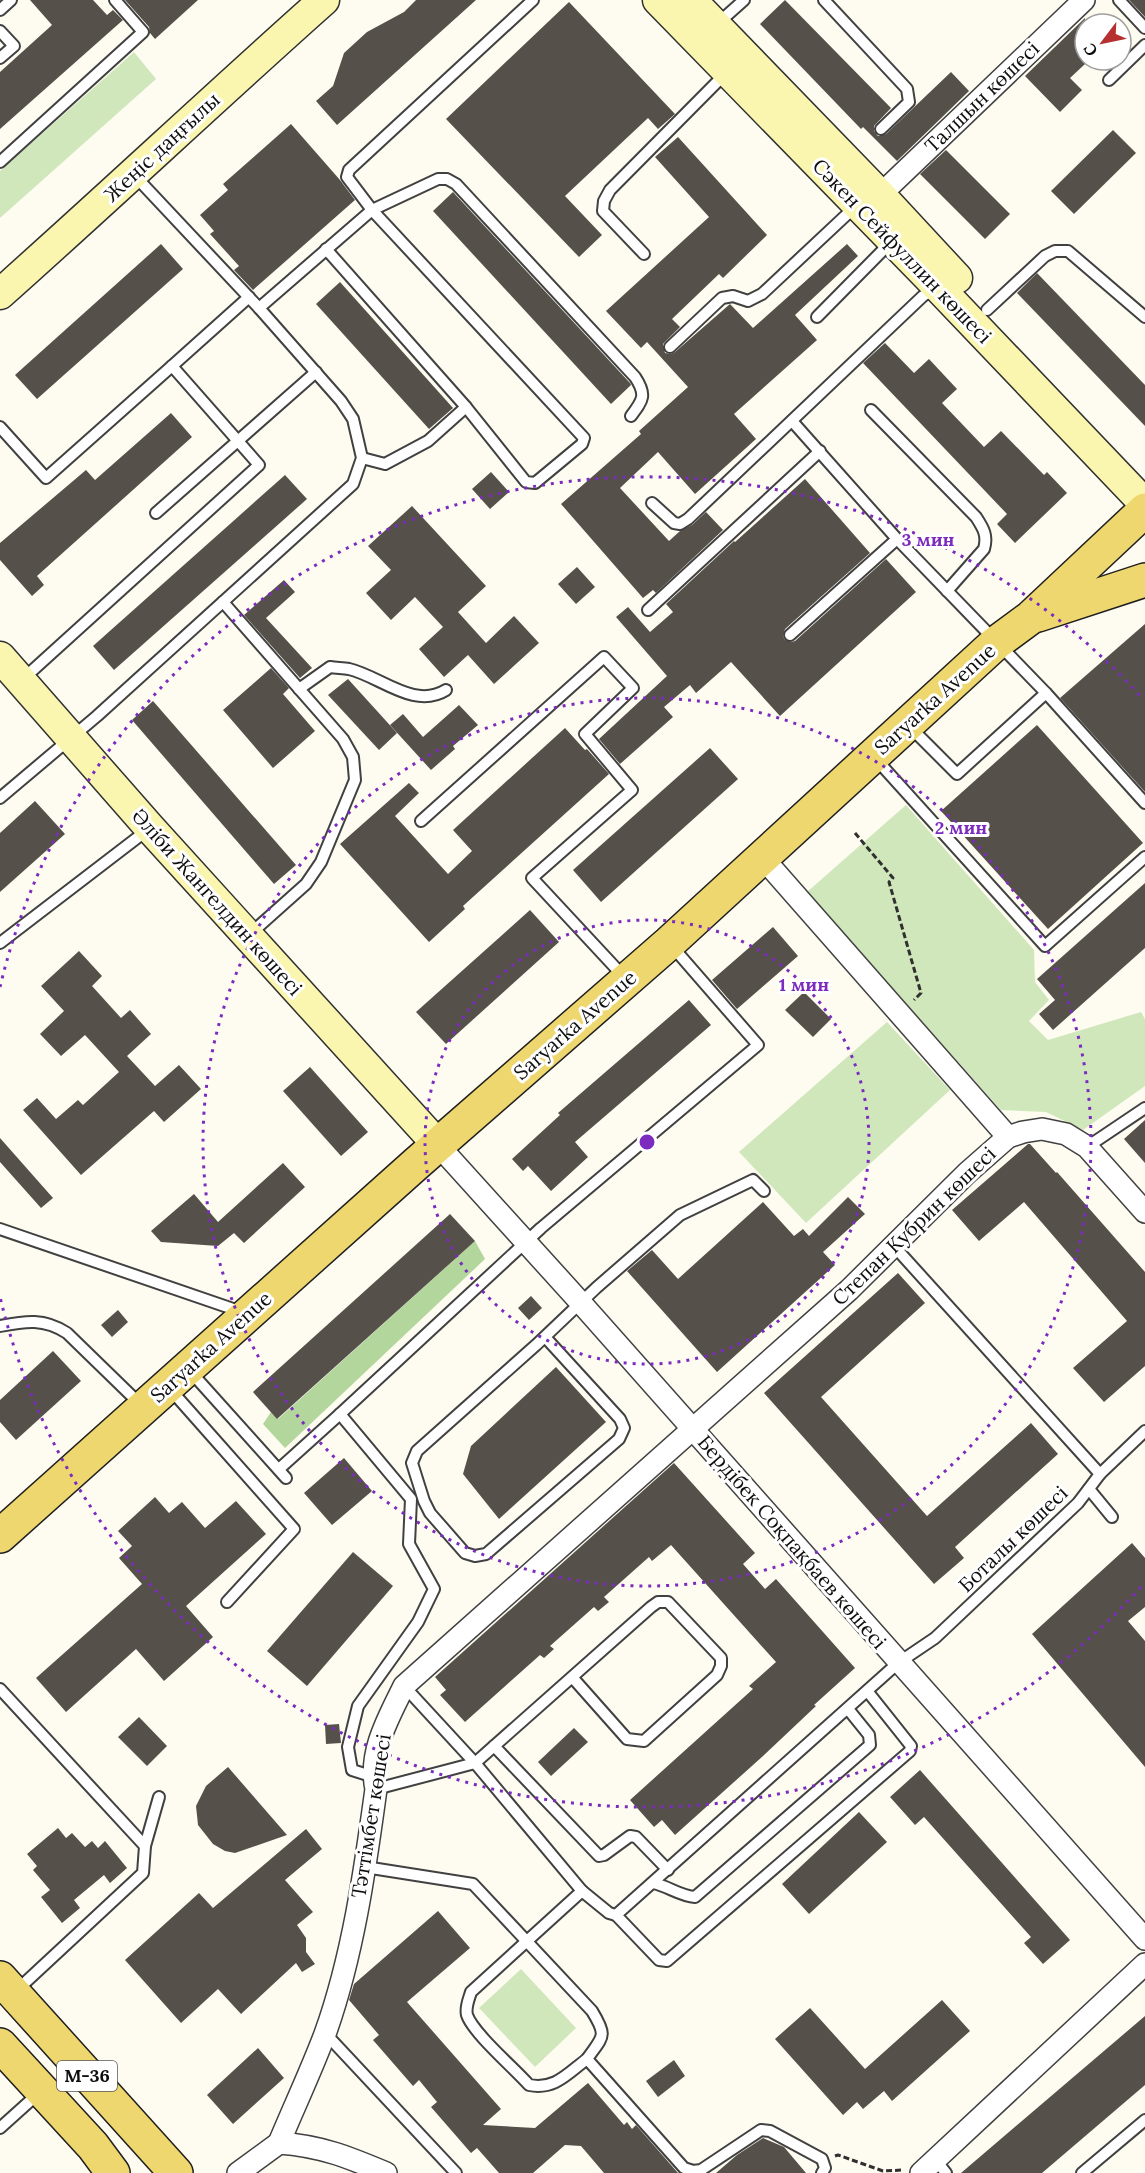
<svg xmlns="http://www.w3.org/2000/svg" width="1145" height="2173" viewBox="0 0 1145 2173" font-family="Lora,serif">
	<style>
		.green { fill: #d0e7bc }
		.forest { fill: #b3d69c }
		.building { fill: #56504b }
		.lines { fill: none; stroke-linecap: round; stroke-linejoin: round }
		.lane-casing { stroke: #414141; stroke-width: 14 }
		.street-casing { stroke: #414141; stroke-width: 24 }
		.secondary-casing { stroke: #303030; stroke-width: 33 }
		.primary-casing { stroke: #1f1f1f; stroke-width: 36 }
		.path { stroke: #303030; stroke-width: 3; stroke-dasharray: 6 3; stroke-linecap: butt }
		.lane { stroke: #fff; stroke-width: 10 }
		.street { stroke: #fff; stroke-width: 21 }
		.secondary { stroke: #faf6b0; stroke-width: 30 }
		.primary { stroke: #efd76f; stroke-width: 33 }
		.ring { fill: none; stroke: #7b2cbf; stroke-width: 3; stroke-dasharray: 3 6 }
		.labels { text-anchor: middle; stroke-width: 6; stroke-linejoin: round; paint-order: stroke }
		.shield { fill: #fff; stroke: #565656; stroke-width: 1.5 }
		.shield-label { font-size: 18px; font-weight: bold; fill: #0e0e0e }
		.street-label { font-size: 20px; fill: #0e0e0e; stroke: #fff }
		.centre { fill: #7b2cbf; stroke: #fff; stroke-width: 3 }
		.ring-label { font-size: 18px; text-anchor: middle; font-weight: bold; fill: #7b2cbf; stroke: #fff; stroke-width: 6; stroke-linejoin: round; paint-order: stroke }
	</style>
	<rect width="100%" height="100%" fill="#fefcf0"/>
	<g class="green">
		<polygon points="134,52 156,79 0,218 0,171"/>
		<polygon points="906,805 1034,950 1035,982 1049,1000 1029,1021 1048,1040 1141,1012 1145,1019 1145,1086 1083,1130 1046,1112 1001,1110 807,892"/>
		<polygon points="887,1022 950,1090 806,1223 739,1152"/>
		<polygon points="521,1969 576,2028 535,2067 479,2008"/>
	</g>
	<polygon class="forest" points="475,1241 485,1259 285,1448 263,1424 271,1412 278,1419"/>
	<g class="building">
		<polygon points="30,0 93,0 107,15 113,10 123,20 0,129 0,72 52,25"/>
		<polygon points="125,0 198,0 155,39 150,33 149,27"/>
		<polygon points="416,0 476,0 337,125 316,101 333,86 344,53 367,32 404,12"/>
		<polygon points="785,0 891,108 874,126 874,131 878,136 886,134 951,72 969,91 897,161 863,127 861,129 760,24"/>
		<polygon points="1129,0 1145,0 1145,17"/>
		<polygon points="569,2 675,114 658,129 648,118 565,196 602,235 579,257 446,119"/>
		<polygon points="1085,18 1085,64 1070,78 1082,90 1060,112 1025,76"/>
		<polygon points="291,124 340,180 355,200 253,290 234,270 239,266 210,234 214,231 200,215 228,190 223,184"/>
		<polygon points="1113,130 1136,153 1074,214 1051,191"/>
		<polygon points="678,137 767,235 723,278 719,274 672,319 680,327 663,344 665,353 671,354 675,352 730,304 753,328 847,244 858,256 795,315 817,340 734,414 756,439 695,494 658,452 620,488 669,541 680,531 692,525 706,512 723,530 656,593 653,590 643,598 561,504 641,434 639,431 688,387 647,342 641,348 606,311 709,217 655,157"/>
		<polygon points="946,150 1010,214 985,239 920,174"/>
		<polygon points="453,192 630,383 631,385 611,404 433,211"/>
		<polygon points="161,244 183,269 37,399 15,375"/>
		<polygon points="1037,273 1145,385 1145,426 1017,293"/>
		<polygon points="340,282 453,408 429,429 316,304"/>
		<polygon points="885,343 914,373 929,359 957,389 942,403 984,447 1001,431 1044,475 1047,472 1067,493 1015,543 997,524 1007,514 863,363"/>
		<polygon points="171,413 192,437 37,576 44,585 32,596 0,560 0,543 86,470 95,480"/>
		<polygon points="491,472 509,492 490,509 472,489"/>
		<polygon points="285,475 307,499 114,670 93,646"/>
		<polygon points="805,479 870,553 785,629 783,636 785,640 791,642 795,641 886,559 916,592 780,716 731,662 696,693 690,685 664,707 673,717 620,764 599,739 667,676 616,617 628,607 650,632 673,612 666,604 734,541 735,542"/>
		<polygon points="412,506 486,586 458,612 486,643 514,616 539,643 494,684 468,655 444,677 419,649 443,627 415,597 391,620 366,593 391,570 368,546"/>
		<polygon points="577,567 595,587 576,604 558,584"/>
		<polygon points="284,580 295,592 266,618 312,668 300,678 244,615"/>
		<polygon points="1145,624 1145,792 1060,698"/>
		<polygon points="271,668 289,688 283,694 315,731 273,768 223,710"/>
		<polygon points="348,679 397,733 379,750 328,695"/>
		<polygon points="153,701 296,865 274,884 132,720"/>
		<polygon points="459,705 478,725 453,746 455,749 431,770 390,725 403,714 423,737"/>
		<polygon points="1037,725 1143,843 1048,929 941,811"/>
		<polygon points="565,728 585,750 587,749 609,774 463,906 465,909 429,942 340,844 409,783 419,793 395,816 448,874 472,851 453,830"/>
		<polygon points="710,748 738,779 601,902 573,870"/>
		<polygon points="35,801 65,834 0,892 0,833"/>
		<polygon points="1145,883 1145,948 1053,1030 1039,1014 1055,1000 1037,979"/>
		<polygon points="530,910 559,942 446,1044 416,1012"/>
		<polygon points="773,927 798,956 737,1009 712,980"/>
		<polygon points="79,951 102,976 92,986 121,1018 130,1010 151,1034 127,1056 155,1086 179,1065 201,1089 164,1122 154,1111 81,1175 23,1110 37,1098 56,1119 78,1100 83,1105 119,1072 85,1035 61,1056 40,1034 64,1011 41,986"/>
		<polygon points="804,992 831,1019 813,1037 785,1010"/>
		<polygon points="689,1000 711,1025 575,1142 588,1157 551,1191 528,1166 523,1171 512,1159 560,1115 558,1113"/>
		<polygon points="310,1067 368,1132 341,1156 283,1091"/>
		<polygon points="1145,1120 1145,1163 1124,1139"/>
		<polygon points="0,1138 53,1198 41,1208 0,1162"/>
		<polygon points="1028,1144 1030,1144 1056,1173 1057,1172 1145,1272 1145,1366 1104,1402 1073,1368 1127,1321 1024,1202 979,1241 952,1210"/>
		<polygon points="283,1163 305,1187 244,1243 234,1233 218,1246 161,1242 151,1231 194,1194 218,1222"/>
		<polygon points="848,1197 865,1214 823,1252 835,1265 717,1372 627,1271 652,1250 678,1279 763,1202 794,1236 803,1229 809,1236"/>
		<polygon points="450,1214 475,1241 277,1419 253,1392"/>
		<polygon points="898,1273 925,1303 821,1397 927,1516 1031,1423 1058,1454 955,1547 964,1558 934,1584 764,1393"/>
		<polygon points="531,1296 542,1308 529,1320 518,1308"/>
		<polygon points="118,1310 128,1322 112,1337 101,1325"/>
		<polygon points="53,1351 81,1381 16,1440 0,1422 0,1400"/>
		<polygon points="556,1367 606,1422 499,1519 463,1474 471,1446"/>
		<polygon points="344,1458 372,1491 332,1525 304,1493"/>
		<polygon points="674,1463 755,1553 743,1564 765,1589 776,1579 855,1668 814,1705 816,1706 763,1756 675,1835 662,1820 654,1827 630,1800 753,1689 749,1686 776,1662 671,1545 652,1561 649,1557 604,1597 609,1602 598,1611 594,1607 550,1646 554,1649 544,1658 540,1655 465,1722 440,1695 446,1690 435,1677"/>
		<polygon points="155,1497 169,1513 182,1502 205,1528 236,1501 266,1534 186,1606 213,1637 164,1681 136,1649 66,1712 36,1678 142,1584 119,1558 132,1546 118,1531"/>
		<polygon points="1132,1543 1145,1558 1145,1607 1128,1621 1145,1641 1145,1767 1032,1634"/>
		<polygon points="353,1552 393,1586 307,1686 267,1651"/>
		<polygon points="139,1717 167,1746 147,1766 118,1737"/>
		<polygon points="339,1724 341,1743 326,1744 325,1725"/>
		<polygon points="574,1728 588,1742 551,1776 538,1762"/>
		<polygon points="228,1767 287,1835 235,1853 225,1851 213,1844 198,1825 196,1806 206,1786"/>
		<polygon points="920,1770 1070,1940 1043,1964 1024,1943 1031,1937 924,1817 915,1825 890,1797"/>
		<polygon points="859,1812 887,1842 809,1914 782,1884"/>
		<polygon points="58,1828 66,1838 72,1833 85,1847 92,1841 98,1848 105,1841 127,1868 110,1883 104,1875 74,1900 80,1908 62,1923 41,1897 50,1890 33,1870 37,1866 27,1854"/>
		<polygon points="306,1829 322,1849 285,1880 313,1912 297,1925 306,1938 306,1952 315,1964 302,1972 296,1963 241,2014 218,1989 181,2023 125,1960 199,1893 213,1908"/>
		<polygon points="438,1911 470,1948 407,2002 501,2109 483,2125 535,2128 588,2083 624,2125 627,2122 632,2129 636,2125 678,2173 604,2173 581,2146 565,2145 533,2173 499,2173 477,2148 471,2153 431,2107 437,2102 419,2080 413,2086 373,2040 379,2035 349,2000 354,1984"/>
		<polygon points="942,2000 970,2031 892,2101 884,2091 863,2109 857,2102 843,2115 775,2039 810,2008 865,2069"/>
		<polygon points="1145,2016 1145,2085 1042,2173 961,2173"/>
		<polygon points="258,2048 284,2078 233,2124 207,2095"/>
		<polygon points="674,2060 685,2076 658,2097 646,2081"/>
		<polygon points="763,2138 784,2147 806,2173 716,2173 737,2155"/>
	</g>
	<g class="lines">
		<defs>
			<g id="lane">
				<polyline points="824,0 907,89 909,102 881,129"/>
				<polyline points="1119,0 1145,28"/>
				<polyline points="0,10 11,0"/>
				<polyline points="716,25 744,0"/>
				<polyline points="0,31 14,46 0,58"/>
				<polyline points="1109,80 1145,45"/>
				<polyline points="0,162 143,32 115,0"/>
				<path d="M326,249L466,407L526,482L535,483L582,444L584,438L372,210L438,179H447L456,184L635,377C647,395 643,400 631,416"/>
				<polyline points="644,254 603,211 604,201 610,190 727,72"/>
				<polyline points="259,308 372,210 347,177 349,170 533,0"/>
				<polyline points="987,310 1045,256 1055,251 1068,251 1145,317"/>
				<polyline points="817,317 891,242"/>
				<polyline points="670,347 722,298 733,296 748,301 762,294 857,205"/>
				<polyline points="172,366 249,297"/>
				<path d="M871,410L976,517C983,528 988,535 984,549L947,591"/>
				<polyline points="792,421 897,539 1046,693"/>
				<polyline points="0,427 46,478 172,366 259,465 23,679"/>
				<polyline points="362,458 385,464 428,441 466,407"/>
				<polyline points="652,503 674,523 680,524 688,519 923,296 935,289"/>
				<polyline points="156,513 316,372"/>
				<polyline points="223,602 343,739 353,757 355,780 321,862 306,884 250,934"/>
				<polyline points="648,610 820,451"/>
				<polyline points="790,635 897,539"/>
				<path d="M299,689L330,667C336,668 343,668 349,669C380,676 414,710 446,690"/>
				<polyline points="909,726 957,774 1046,693 1145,803"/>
				<polyline points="875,758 1045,946 1145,857"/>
				<polyline points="0,798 97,716 353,484 362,458 353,419 341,401 259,308 135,176"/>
				<polyline points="421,821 604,657 633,688 585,734 632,790 532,878 625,978"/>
				<polyline points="0,943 150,828"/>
				<polyline points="1087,1147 1145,1108"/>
				<polyline points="0,1229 242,1312"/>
				<polyline points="893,1245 1100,1474"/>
				<path d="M0,1326C26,1321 44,1318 67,1333L141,1405"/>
				<polyline points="545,1337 620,1419 624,1428 619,1439 486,1554 475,1556 465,1553 430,1513 424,1501 412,1463 417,1451 536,1345 596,1288 680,1215 753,1180 764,1191"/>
				<polyline points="190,1371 286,1478"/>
				<polyline points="170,1389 294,1529 227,1602"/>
				<polyline points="279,1469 340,1414"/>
				<polyline points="1089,1489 1112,1517"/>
				<polyline points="404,1686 475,1763 582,1891"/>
				<polyline points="0,1689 145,1846 143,1873 16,1991"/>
				<polyline points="494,1746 599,1856 604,1855 630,1836 636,1837 668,1870"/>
				<polyline points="374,1777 352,1770 348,1747 358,1706 418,1622 434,1589 409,1544 411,1499 340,1414 541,1228 758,1045 671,945"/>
				<polyline points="376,1789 475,1763 651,1607 658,1602 668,1602 721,1658 721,1666 717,1675 644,1741 627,1739 572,1677"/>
				<polyline points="145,1846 159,1797"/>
				<path d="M365,1867L473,1884L592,2011C608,2037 603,2036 587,2059L684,2168L693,2171L701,2170L761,2130L770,2131L822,2159L825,2168L822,2173"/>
				<path d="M653,1883C668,1886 680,1896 695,1897L870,1745L869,1735L848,1709"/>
				<polyline points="616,1915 659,1960 667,1961 910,1751 911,1746 868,1692"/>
				<polyline points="325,2033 456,2173"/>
				<path d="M587,2059C567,2074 555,2090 529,2085C515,2069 473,2033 467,2015C465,2007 469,1999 471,1992L582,1891L609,1913L616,1915L898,1663L935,1638L1078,1503L1100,1474L1145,1431"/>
				<polyline points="0,2128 40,2092"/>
				<polyline points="935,2159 946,2173"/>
				<polyline points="1082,2173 1145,2120"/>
			</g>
			<g id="street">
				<polyline points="880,195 1084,0"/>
				<polyline points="762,857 1008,1137"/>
				<polyline points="438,1145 581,1303 1145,1939"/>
				<path d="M279,2143C294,2107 311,2071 325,2034C353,1956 365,1870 376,1789C368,1752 389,1717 404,1686L849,1290L967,1173L1008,1137L1023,1132L1042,1129L1066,1134L1087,1147L1145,1212"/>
				<path d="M238,2173L279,2143C321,2146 348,2157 386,2173"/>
				<polyline points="921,2173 1145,1964"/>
			</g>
			<g id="secondary">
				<polyline points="658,0 938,287 1145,504"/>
				<polyline points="691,0 880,195 957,278"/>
				<path d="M0,294C109,197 215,97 324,0"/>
				<polyline points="0,657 150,828 438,1145"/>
			</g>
			<g id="primary">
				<polyline points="1038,615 1145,580"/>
				<polyline points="0,1536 417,1163 669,943 996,643 1030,618 1145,510"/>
				<polyline points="0,1978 176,2173"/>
				<polyline points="0,2045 93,2146 113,2173"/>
			</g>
		</defs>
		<use href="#lane" class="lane-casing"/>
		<use href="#street" class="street-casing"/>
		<use href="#secondary" class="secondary-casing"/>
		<use href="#primary" class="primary-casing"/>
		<g class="path">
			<polyline points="855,833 893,878 889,882 921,993 914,1000"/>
			<polyline points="835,2156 838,2155 883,2171 903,2170"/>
		</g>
		<use href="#lane" class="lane"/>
		<use href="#street" class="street"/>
		<use href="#secondary" class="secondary"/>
		<use href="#primary" class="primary"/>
	</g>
	<g class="ring">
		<circle cx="647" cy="1142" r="222"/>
		<circle cx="647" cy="1142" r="444"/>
		<path d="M1141 1587A665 665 0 0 1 0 1297M0 987A665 665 0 0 1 1141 697"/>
	</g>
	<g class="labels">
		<rect class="shield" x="57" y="2061" width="60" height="30" rx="4.5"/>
		<g class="shield-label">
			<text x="87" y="2082">M-36</text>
		</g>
		<g class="street-label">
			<text transform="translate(982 97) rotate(-44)" y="7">Талшын көшесі</text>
			<text transform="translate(162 147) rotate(-43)" y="7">Жеңіс даңғылы</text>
			<text transform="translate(902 251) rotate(46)" y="7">Сәкен Сейфуллин көшесі</text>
			<text transform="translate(935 699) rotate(-42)" y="7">Saryarka Avenue</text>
			<text transform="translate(217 902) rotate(48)" y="7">Әліби Жангелдин көшесі</text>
			<text transform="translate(575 1025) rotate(-41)" y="7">Saryarka Avenue</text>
			<text transform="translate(914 1226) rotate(-44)" y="7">Степан Кубрин көшесі</text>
			<text transform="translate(211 1347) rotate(-42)" y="7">Saryarka Avenue</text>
			<text transform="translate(1013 1539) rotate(-44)" y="7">Боталы көшесі</text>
			<text transform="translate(792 1542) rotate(49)" y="7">Бердібек Соқпақбаев көшесі</text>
			<text transform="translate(371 1816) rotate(-81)" y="7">Тәттімбет көшесі</text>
		</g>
	</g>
	<circle cx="647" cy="1142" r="9" class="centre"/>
	<g class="ring-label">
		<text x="928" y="546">3 мин</text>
		<text x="961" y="834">2 мин</text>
		<text x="804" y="991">1 мин</text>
	</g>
	<g transform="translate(1103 42) rotate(238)"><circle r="28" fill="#ffffff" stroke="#9f9f9f" stroke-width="1.5"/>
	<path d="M0-4.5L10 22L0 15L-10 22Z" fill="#b5302f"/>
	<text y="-9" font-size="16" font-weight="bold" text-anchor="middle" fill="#0e0e0e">С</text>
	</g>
</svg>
